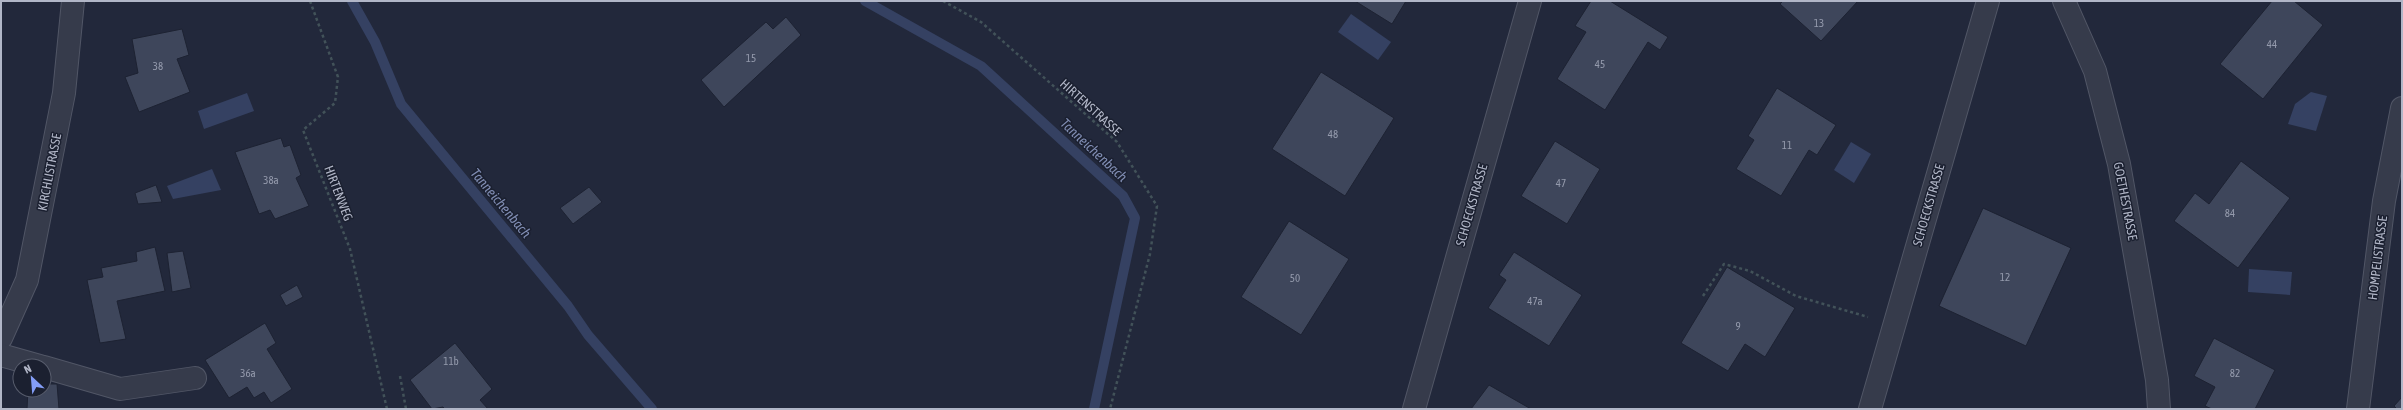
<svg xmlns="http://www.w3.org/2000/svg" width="2403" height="410" viewBox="0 0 2403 410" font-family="'Asap Condensed',sans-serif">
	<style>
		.water { fill: #354162 }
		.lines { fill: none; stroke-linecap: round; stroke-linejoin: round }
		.stream { stroke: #354162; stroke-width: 10 }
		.building { fill: #3e465b; stroke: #1d2232 }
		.minor-casing { stroke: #515666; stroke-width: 24 }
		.path { stroke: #425259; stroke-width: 2.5; stroke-dasharray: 3 3; stroke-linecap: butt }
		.minor { stroke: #363b4b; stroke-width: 22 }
		.labels { text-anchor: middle; stroke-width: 3; stroke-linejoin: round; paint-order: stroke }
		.number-label { font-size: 11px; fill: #949aac }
		.street-label { font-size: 13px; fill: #b1b6c7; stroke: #1b2030 }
		.water-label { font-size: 14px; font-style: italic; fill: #808db3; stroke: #1b2030 }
	</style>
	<rect width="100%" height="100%" fill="#22283b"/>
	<g class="water">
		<polygon points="1351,14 1391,42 1378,60 1338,32"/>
		<polygon points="2311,92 2327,96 2316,131 2288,124 2295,104"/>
		<polygon points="247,93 254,111 204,129 198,111"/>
		<polygon points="1851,142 1871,154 1854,183 1834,170"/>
		<polygon points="212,169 221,190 173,199 167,186"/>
		<polygon points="2249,269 2292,272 2290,295 2248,292"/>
	</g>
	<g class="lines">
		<g class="stream">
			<polyline points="352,1 375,42 401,104 568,306 588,335 652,409"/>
			<polyline points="865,1 981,66 1123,196 1135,218 1094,409"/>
		</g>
	</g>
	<g class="building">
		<polygon points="1355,1 1406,1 1392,24"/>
		<polygon points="1591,1 1610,1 1668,37 1660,50 1648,42 1605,110 1557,79 1586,32 1575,26"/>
		<polygon points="1783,1 1858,1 1821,41 1780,4"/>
		<polygon points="2272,1 2294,1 2323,25 2263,99 2220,64"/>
		<polygon points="786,17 801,35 724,107 701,80 766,22 773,29"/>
		<polygon points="182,29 189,55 177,59 190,92 139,112 125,77 138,73 132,39"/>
		<polygon points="1321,72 1394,118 1345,196 1272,149"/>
		<polygon points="1777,88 1836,125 1817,155 1809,150 1781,196 1736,169 1754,140 1748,136"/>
		<polygon points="281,138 284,147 290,145 301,175 296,178 309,206 275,219 270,210 259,214 235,152"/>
		<polygon points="1555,141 1600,169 1567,224 1521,196"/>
		<polygon points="2241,161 2290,198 2238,268 2174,221 2195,193 2209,204"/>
		<polygon points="156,185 162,202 138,204 135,193"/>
		<polygon points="589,187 602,202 573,224 560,208"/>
		<polygon points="1983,208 2071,248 2026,346 1939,306"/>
		<polygon points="1289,221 1349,259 1301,335 1241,297"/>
		<polygon points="155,247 165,291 117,301 126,339 100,343 87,280 103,277 101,268 137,261 136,252"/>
		<polygon points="183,251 191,288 172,292 167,253"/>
		<polygon points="1514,252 1582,295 1549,346 1488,308 1506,280 1499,275"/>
		<polygon points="1727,267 1795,308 1765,357 1745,344 1728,371 1681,343"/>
		<polygon points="297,285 303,297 286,306 280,295"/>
		<polygon points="265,323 276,343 267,349 292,389 271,403 264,392 254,398 247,387 229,398 205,360"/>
		<polygon points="2214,338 2275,370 2255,409 2212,409 2205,406 2215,387 2194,376"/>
		<polygon points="455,343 492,389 480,400 488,409 445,409 443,407 432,409 410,380"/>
		<polygon points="44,384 57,384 59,409 27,409 28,390 44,390"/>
		<polygon points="1489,385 1531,409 1471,409"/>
		<polygon points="2402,397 2402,409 2397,409 2394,406"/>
	</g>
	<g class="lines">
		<defs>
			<g id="minor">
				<polyline points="2064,1 2095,71 2119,164 2157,380 2159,409"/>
				<polyline points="1,338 27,280 64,93 73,1"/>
				<polyline points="1,355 40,366"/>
				<polyline points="44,367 120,389 195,378"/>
				<polyline points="1414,409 1530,1"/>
				<polyline points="1870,409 1988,1"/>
				<polyline points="2358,409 2384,201 2402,108"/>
			</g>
		</defs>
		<use href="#minor" class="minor-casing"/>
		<g class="path">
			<polyline points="310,1 338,77 335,103 303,130 350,249 387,409"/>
			<polyline points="943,1 981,22 1117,142 1157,206 1150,254 1110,409"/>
			<polyline points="1703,296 1724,264 1750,271 1796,296 1868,317"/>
			<polyline points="400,376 406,409"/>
		</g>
		<use href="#minor" class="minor"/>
	</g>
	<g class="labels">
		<g class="number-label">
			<text x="1819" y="27">13</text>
			<text x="2272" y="48">44</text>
			<text x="751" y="62">15</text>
			<text x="1600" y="68">45</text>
			<text x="158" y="70">38</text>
			<text x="1333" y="138">48</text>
			<text x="1787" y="149">11</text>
			<text x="271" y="184">38a</text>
			<text x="1561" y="187">47</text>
			<text x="2230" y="217">84</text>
			<text x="2005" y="281">12</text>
			<text x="1295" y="282">50</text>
			<text x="1535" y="305">47a</text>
			<text x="1738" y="330">9</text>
			<text x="451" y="365">11b</text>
			<text x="248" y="377">36a</text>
			<text x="2235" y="377">82</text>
		</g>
		<g class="street-label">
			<text transform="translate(1091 107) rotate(42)" y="5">HIRTENSTRASSE</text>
			<text transform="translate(49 172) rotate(-79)" y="5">KIRCHLISTRASSE</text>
			<text transform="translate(339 193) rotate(69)" y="5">HIRTENWEG</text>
			<text transform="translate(2126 201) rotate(79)" y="5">GOETHESTRASSE</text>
			<text transform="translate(1471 205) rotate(-74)" y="5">SCHOECKSTRASSE</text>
			<text transform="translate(1928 205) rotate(-74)" y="5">SCHOECKSTRASSE</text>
			<text transform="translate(2377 258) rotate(-83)" y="5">HOMPELISTRASSE</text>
		</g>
		<g class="water-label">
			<text transform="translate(1094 150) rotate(43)" y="5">Tanneichenbach</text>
			<text transform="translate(501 203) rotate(50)" y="5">Tanneichenbach</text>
		</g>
	</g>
	<rect width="2403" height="410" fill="none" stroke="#b1b6c7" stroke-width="4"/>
	<g transform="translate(32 378) rotate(334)"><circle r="19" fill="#1b2030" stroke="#575c6c"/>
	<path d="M0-3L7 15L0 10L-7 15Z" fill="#849ef8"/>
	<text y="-6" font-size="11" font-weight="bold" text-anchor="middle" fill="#b1b6c7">N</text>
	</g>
</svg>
